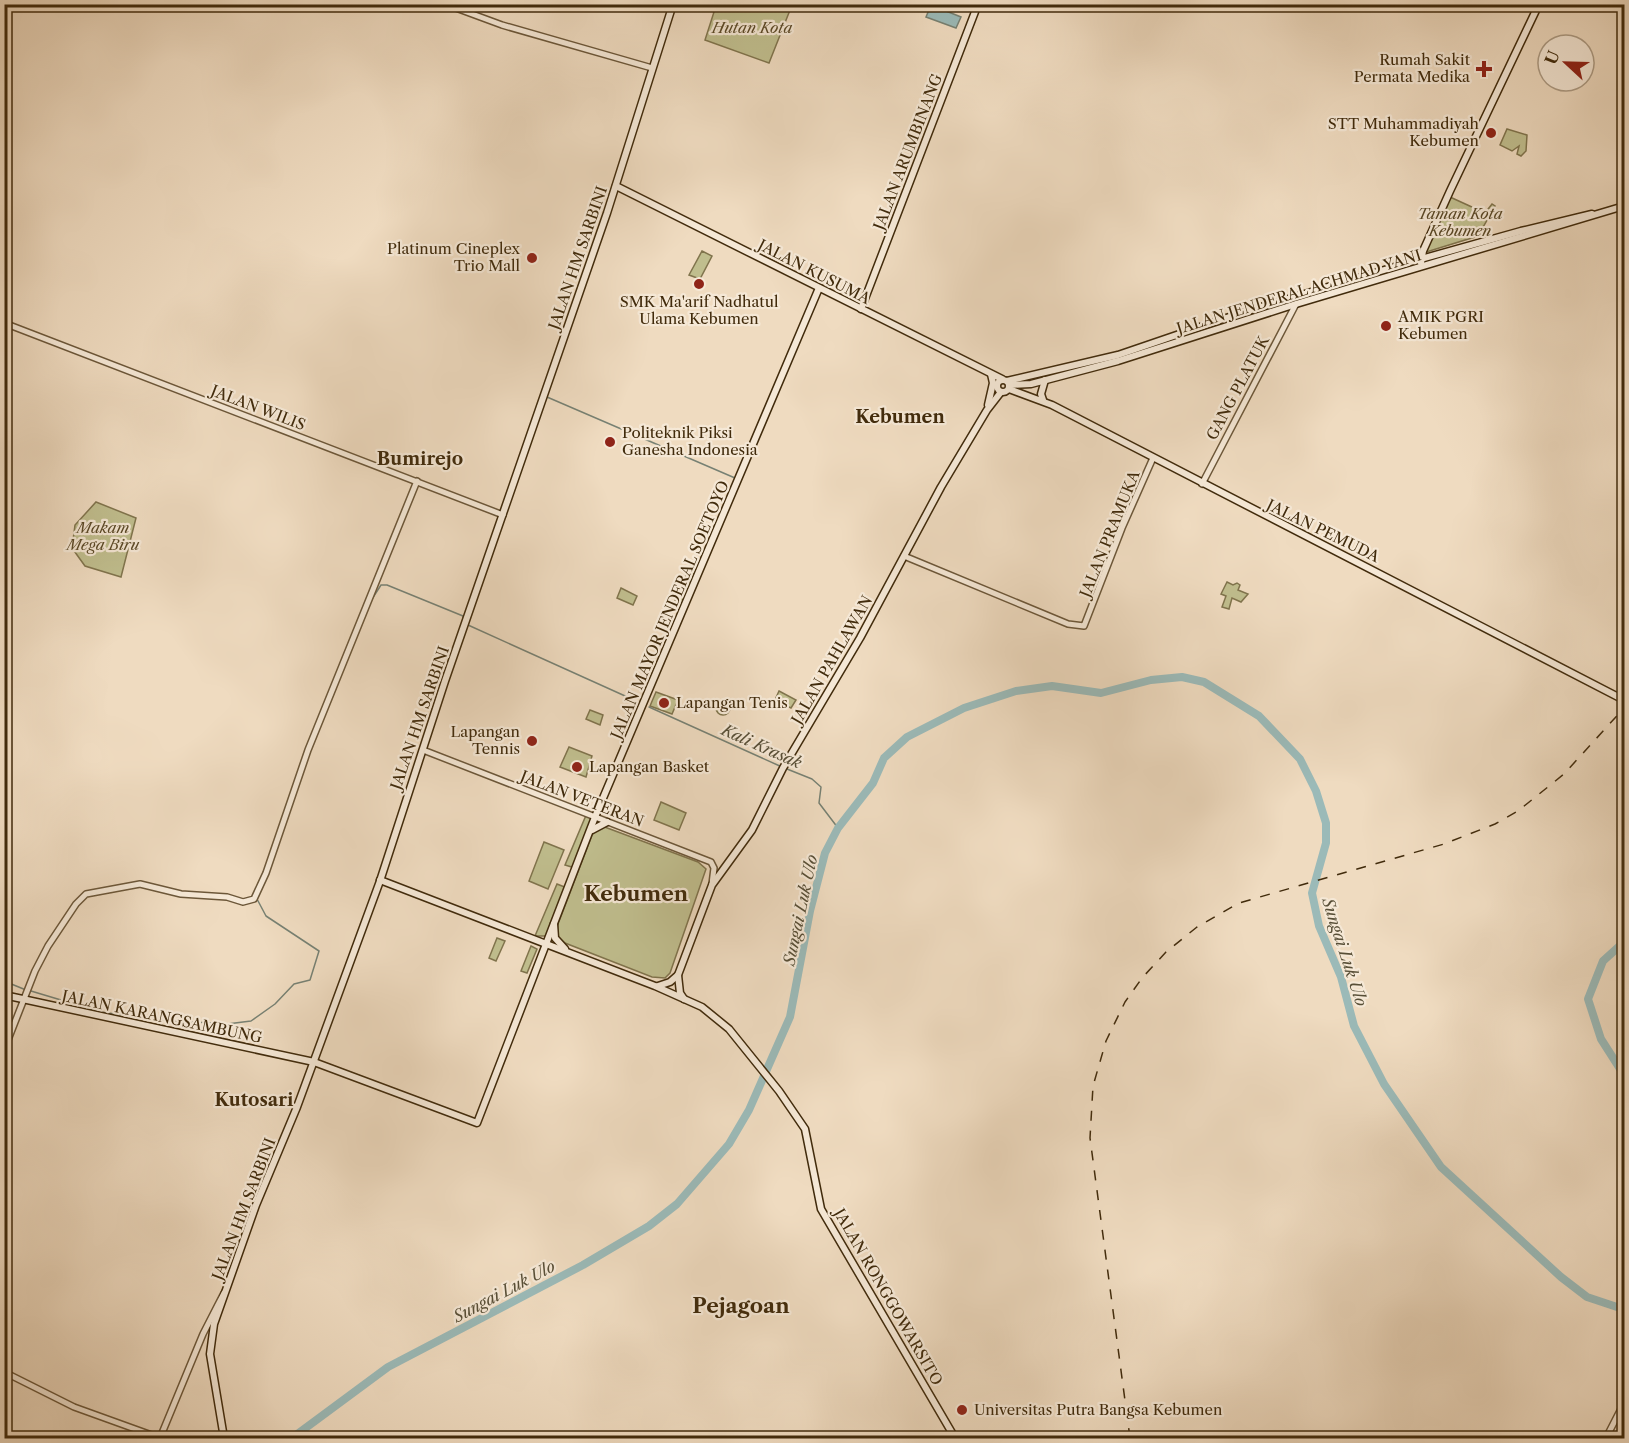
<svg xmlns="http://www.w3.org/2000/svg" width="1629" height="1443" viewBox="0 0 1629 1443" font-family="'Libre Caslon Text',serif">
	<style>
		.green { fill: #c0be8e; stroke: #80744d; stroke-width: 1.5 }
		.water { fill: #9bbab8; stroke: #778173; stroke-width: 1.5 }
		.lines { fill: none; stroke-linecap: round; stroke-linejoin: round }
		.stream { stroke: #778173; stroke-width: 1.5 }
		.river { stroke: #9bbab8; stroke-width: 8 }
		.tertiary-casing { stroke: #6c5739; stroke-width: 8 }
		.secondary-casing { stroke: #412b0c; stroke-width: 9 }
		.tertiary { stroke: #f5e8d6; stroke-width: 5 }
		.secondary { stroke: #f5e8d6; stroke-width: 6 }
		.rail { stroke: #412b0c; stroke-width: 1.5; stroke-dasharray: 10 10; stroke-linecap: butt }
		.poi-dot { fill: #8f2418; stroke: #f5e8d6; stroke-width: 2 }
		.labels { text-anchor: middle; stroke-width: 4.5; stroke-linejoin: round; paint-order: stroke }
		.park-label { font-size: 15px; font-style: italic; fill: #5a4826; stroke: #f5e8d6 }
		.poi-label { font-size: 15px; fill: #412b0c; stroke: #f5e8d6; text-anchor: start }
		.street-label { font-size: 15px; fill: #412b0c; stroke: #f5e8d6 }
		.water-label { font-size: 16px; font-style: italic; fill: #584f37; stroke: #f5e8d6 }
		.quarter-label { font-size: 18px; font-weight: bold; fill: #412b0c; stroke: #f5e8d6 }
		.district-label { font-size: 21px; font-weight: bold; fill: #412b0c; stroke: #f5e8d6 }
	</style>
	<rect width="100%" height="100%" fill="#efdbc0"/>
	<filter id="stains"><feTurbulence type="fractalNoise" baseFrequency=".00333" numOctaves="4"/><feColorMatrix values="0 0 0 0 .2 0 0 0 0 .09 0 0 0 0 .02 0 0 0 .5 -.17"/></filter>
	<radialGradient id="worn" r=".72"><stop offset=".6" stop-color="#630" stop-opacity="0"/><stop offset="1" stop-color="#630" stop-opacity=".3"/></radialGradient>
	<g class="green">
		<polygon points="714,5 792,5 769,63 705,40 714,12 712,11"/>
		<polygon points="1507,129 1527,135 1526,151 1521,156 1517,154 1519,146 1512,151 1500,145"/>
		<polygon points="1450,197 1485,213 1492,204 1495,206 1478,236 1423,253"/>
		<polygon points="702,251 712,256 700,279 689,275"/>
		<polygon points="96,502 136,518 121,577 85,566 72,548 75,525"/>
		<polygon points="692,562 698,565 682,603 675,600"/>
		<polygon points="1227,582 1233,585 1237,583 1240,585 1238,590 1248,594 1241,602 1232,598 1229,609 1222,607 1226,596 1221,594"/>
		<polygon points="621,588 637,596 633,605 617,598"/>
		<polygon points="779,691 796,700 791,708 775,700"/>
		<polygon points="656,692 678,700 672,714 650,706"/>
		<circle cx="723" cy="708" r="7"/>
		<polygon points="590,710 603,715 600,725 586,719"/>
		<polygon points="569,747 592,756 586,777 560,767"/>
		<polygon points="661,802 686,813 679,830 654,820"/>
		<polygon points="587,813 594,815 575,868 565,865"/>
		<polygon points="602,826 698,862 706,869 670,973 665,978 652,977 565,943 557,936 558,924 594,830"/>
		<polygon points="544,842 564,850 548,889 529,881"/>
		<polygon points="557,884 567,888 548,936 535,936"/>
		<polygon points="497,938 505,941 496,961 489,958"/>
		<polygon points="531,946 537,949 527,973 521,971"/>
	</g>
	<polygon class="water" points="931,5 961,17 956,28 926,17"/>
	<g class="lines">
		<g class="stream">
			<polyline points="547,397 735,478"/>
			<polyline points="372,599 381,585 387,585 463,616 463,620"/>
			<polyline points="468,625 634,700"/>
			<polyline points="649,707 782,767"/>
			<polyline points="326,712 366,613"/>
			<polyline points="787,769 812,779 821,787 819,803 838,828"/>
			<polyline points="4,981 26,990"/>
			<polyline points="31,991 101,1012 158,1020 227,1024 251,1021 275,1004 294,984 310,980 319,951 266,916 257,899"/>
		</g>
		<g class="river">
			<polyline points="1624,942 1603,961 1588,999 1601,1039 1624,1075"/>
			<polyline points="292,1438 388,1367 583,1265 649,1226 677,1204 729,1144 749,1110 790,1017 810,911 825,853 838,828 873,783 884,758 907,737 964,708 1016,691 1052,686 1101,693 1151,680 1182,677 1204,682 1259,716 1300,759 1316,791 1326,823 1326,843 1312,893 1319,926 1341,977 1354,1026 1384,1084 1441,1167 1561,1277 1587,1297 1617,1307 1624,1306"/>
		</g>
		<defs>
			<g id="tertiary">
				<polyline points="445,4 502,25 652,68"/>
				<polyline points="4,323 503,515"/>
				<polyline points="1202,484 1296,304"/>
				<polyline points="904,556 1068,624 1084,626 1122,528 1153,458"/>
				<polyline points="423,750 711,862 714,868 712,884"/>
				<polyline points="4,1050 35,971 48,946 76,904 86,894 140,884 181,894 227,897 243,902 254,899 266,873 308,750 417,481"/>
				<polyline points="4,1372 74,1407 160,1438"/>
				<polyline points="160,1438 203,1334 224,1293"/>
				<polyline points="1606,1438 1624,1403"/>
			</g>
			<g id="secondary">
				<polyline points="616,186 1002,379"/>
				<polyline points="1421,263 1423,251 1450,191 1539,4"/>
				<polyline points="861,309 978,4"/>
				<circle cx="1003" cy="386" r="6"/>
				<polyline points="1007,381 1118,355 1238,314 1414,261 1521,231 1592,214"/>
				<polyline points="1010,385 1031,384 1118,361 1296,304 1624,206"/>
				<polyline points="1009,389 1052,405 1624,700"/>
				<polyline points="1043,400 1041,394 1045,380"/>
				<polyline points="988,405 993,383 991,374"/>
				<polyline points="592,830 607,822"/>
				<polyline points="380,880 655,986 702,1007 729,1029 779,1091 805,1129 821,1209 955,1438"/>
				<polyline points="554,924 555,938 565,949"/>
				<polyline points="658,986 670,982 678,975"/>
				<polyline points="4,995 314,1062 477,1123 595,817 819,288"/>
				<polyline points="684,999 680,993 678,975 712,885 752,830 783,768 860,638 941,487 987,410 1001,392"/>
				<polyline points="224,1438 210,1354 214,1324 256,1205 297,1107 380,881 445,681 607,213 673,4"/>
			</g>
		</defs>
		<use href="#tertiary" class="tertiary-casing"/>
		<use href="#secondary" class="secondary-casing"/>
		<use href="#tertiary" class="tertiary"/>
		<use href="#secondary" class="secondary"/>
		<polyline class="rail" points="1130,1438 1090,1138 1093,1086 1106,1041 1125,1002 1142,978 1166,952 1197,927 1239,903 1444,844 1495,824 1518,811 1564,774 1624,708"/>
	</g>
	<g class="poi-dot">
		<path d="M1481 60h6v6h6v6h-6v6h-6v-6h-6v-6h6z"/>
		<circle cx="1491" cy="133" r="6"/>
		<circle cx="532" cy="258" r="6"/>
		<circle cx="699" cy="284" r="6"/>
		<circle cx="1386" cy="326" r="6"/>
		<circle cx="610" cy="442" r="6"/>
		<circle cx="664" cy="703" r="6"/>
		<circle cx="532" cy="741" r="6"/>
		<circle cx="577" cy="767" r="6"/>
		<circle cx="962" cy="1410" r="6"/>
	</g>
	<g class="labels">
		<g class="park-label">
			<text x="752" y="33">Hutan Kota</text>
			<text x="1460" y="219">Taman Kota<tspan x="1460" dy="17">Kebumen</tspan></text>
			<text x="103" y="533">Makam<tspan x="103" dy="17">Mega Biru</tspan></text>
		</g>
		<g class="poi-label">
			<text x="1470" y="65" text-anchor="end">Rumah Sakit<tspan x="1470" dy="17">Permata Medika</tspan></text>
			<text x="1479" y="129" text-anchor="end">STT Muhammadiyah<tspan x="1479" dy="17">Kebumen</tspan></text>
			<text x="520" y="254" text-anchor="end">Platinum Cineplex<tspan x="520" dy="17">Trio Mall</tspan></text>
			<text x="699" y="307" text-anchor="middle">SMK Ma'arif Nadhatul<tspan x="699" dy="17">Ulama Kebumen</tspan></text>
			<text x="1398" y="322">AMIK PGRI<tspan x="1398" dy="17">Kebumen</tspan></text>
			<text x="622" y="438">Politeknik Piksi<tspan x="622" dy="17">Ganesha Indonesia</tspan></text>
			<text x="676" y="708">Lapangan Tenis</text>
			<text x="520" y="737" text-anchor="end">Lapangan<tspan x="520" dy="17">Tennis</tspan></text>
			<text x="589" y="772">Lapangan Basket</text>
			<text x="974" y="1415">Universitas Putra Bangsa Kebumen</text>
		</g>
		<g class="street-label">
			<text transform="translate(908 152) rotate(-69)" y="5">JALAN ARUMBINANG</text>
			<text transform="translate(578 258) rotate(-71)" y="5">JALAN HM SARBINI</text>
			<text transform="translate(814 272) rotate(27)" y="5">JALAN KUSUMA</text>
			<text transform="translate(1299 292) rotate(-17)" y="5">JALAN JENDERAL ACHMAD YANI</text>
			<text transform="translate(1238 388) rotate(-62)" y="5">GANG PLATUK</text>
			<text transform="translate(258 408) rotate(21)" y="5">JALAN WILIS</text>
			<text transform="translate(1323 531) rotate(26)" y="5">JALAN PEMUDA</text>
			<text transform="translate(1110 534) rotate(-68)" y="5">JALAN PRAMUKA</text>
			<text transform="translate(670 610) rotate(-67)" y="5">JALAN MAYOR JENDERAL SOETOYO</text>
			<text transform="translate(832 660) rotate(-60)" y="5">JALAN PAHLAWAN</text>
			<text transform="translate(420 718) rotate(-71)" y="5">JALAN HM SARBINI</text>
			<text transform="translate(582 799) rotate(21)" y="5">JALAN VETERAN</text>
			<text transform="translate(162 1017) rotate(12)" y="5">JALAN KARANGSAMBUNG</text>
			<text transform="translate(244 1209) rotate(-69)" y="5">JALAN HM SARBINI</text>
			<text transform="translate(888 1297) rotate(60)" y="5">JALAN RONGGOWARSITO</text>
		</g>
		<g class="water-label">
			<text transform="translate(762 746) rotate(24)" y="6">Kali Krasak</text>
			<text transform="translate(800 910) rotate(-78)" y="6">Sungai Luk Ulo</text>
			<text transform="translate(1345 952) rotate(72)" y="6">Sungai Luk Ulo</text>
			<text transform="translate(504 1291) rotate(-28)" y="6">Sungai Luk Ulo</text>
		</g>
		<g class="quarter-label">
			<text x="900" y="423">Kebumen</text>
			<text x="420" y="465">Bumirejo</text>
			<text x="254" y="1106">Kutosari</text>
		</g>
		<g class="district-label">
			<text x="636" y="901">Kebumen</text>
			<text x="741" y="1313">Pejagoan</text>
		</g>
	</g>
	<rect width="1629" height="1443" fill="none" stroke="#efdbc0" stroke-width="24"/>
	<rect x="6" y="6" width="1617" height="1431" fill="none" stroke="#412b0c" stroke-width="3"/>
	<rect x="12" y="12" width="1605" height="1419" fill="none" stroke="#412b0c" stroke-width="1.5"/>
	<g transform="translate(1566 63) rotate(292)"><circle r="28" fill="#f5e8d6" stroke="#ad9c85" stroke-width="1.5"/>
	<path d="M0-4.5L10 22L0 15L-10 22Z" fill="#8f2418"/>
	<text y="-9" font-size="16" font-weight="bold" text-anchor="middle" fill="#412b0c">U</text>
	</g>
	<rect width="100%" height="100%" filter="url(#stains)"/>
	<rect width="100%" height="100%" fill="url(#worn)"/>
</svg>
